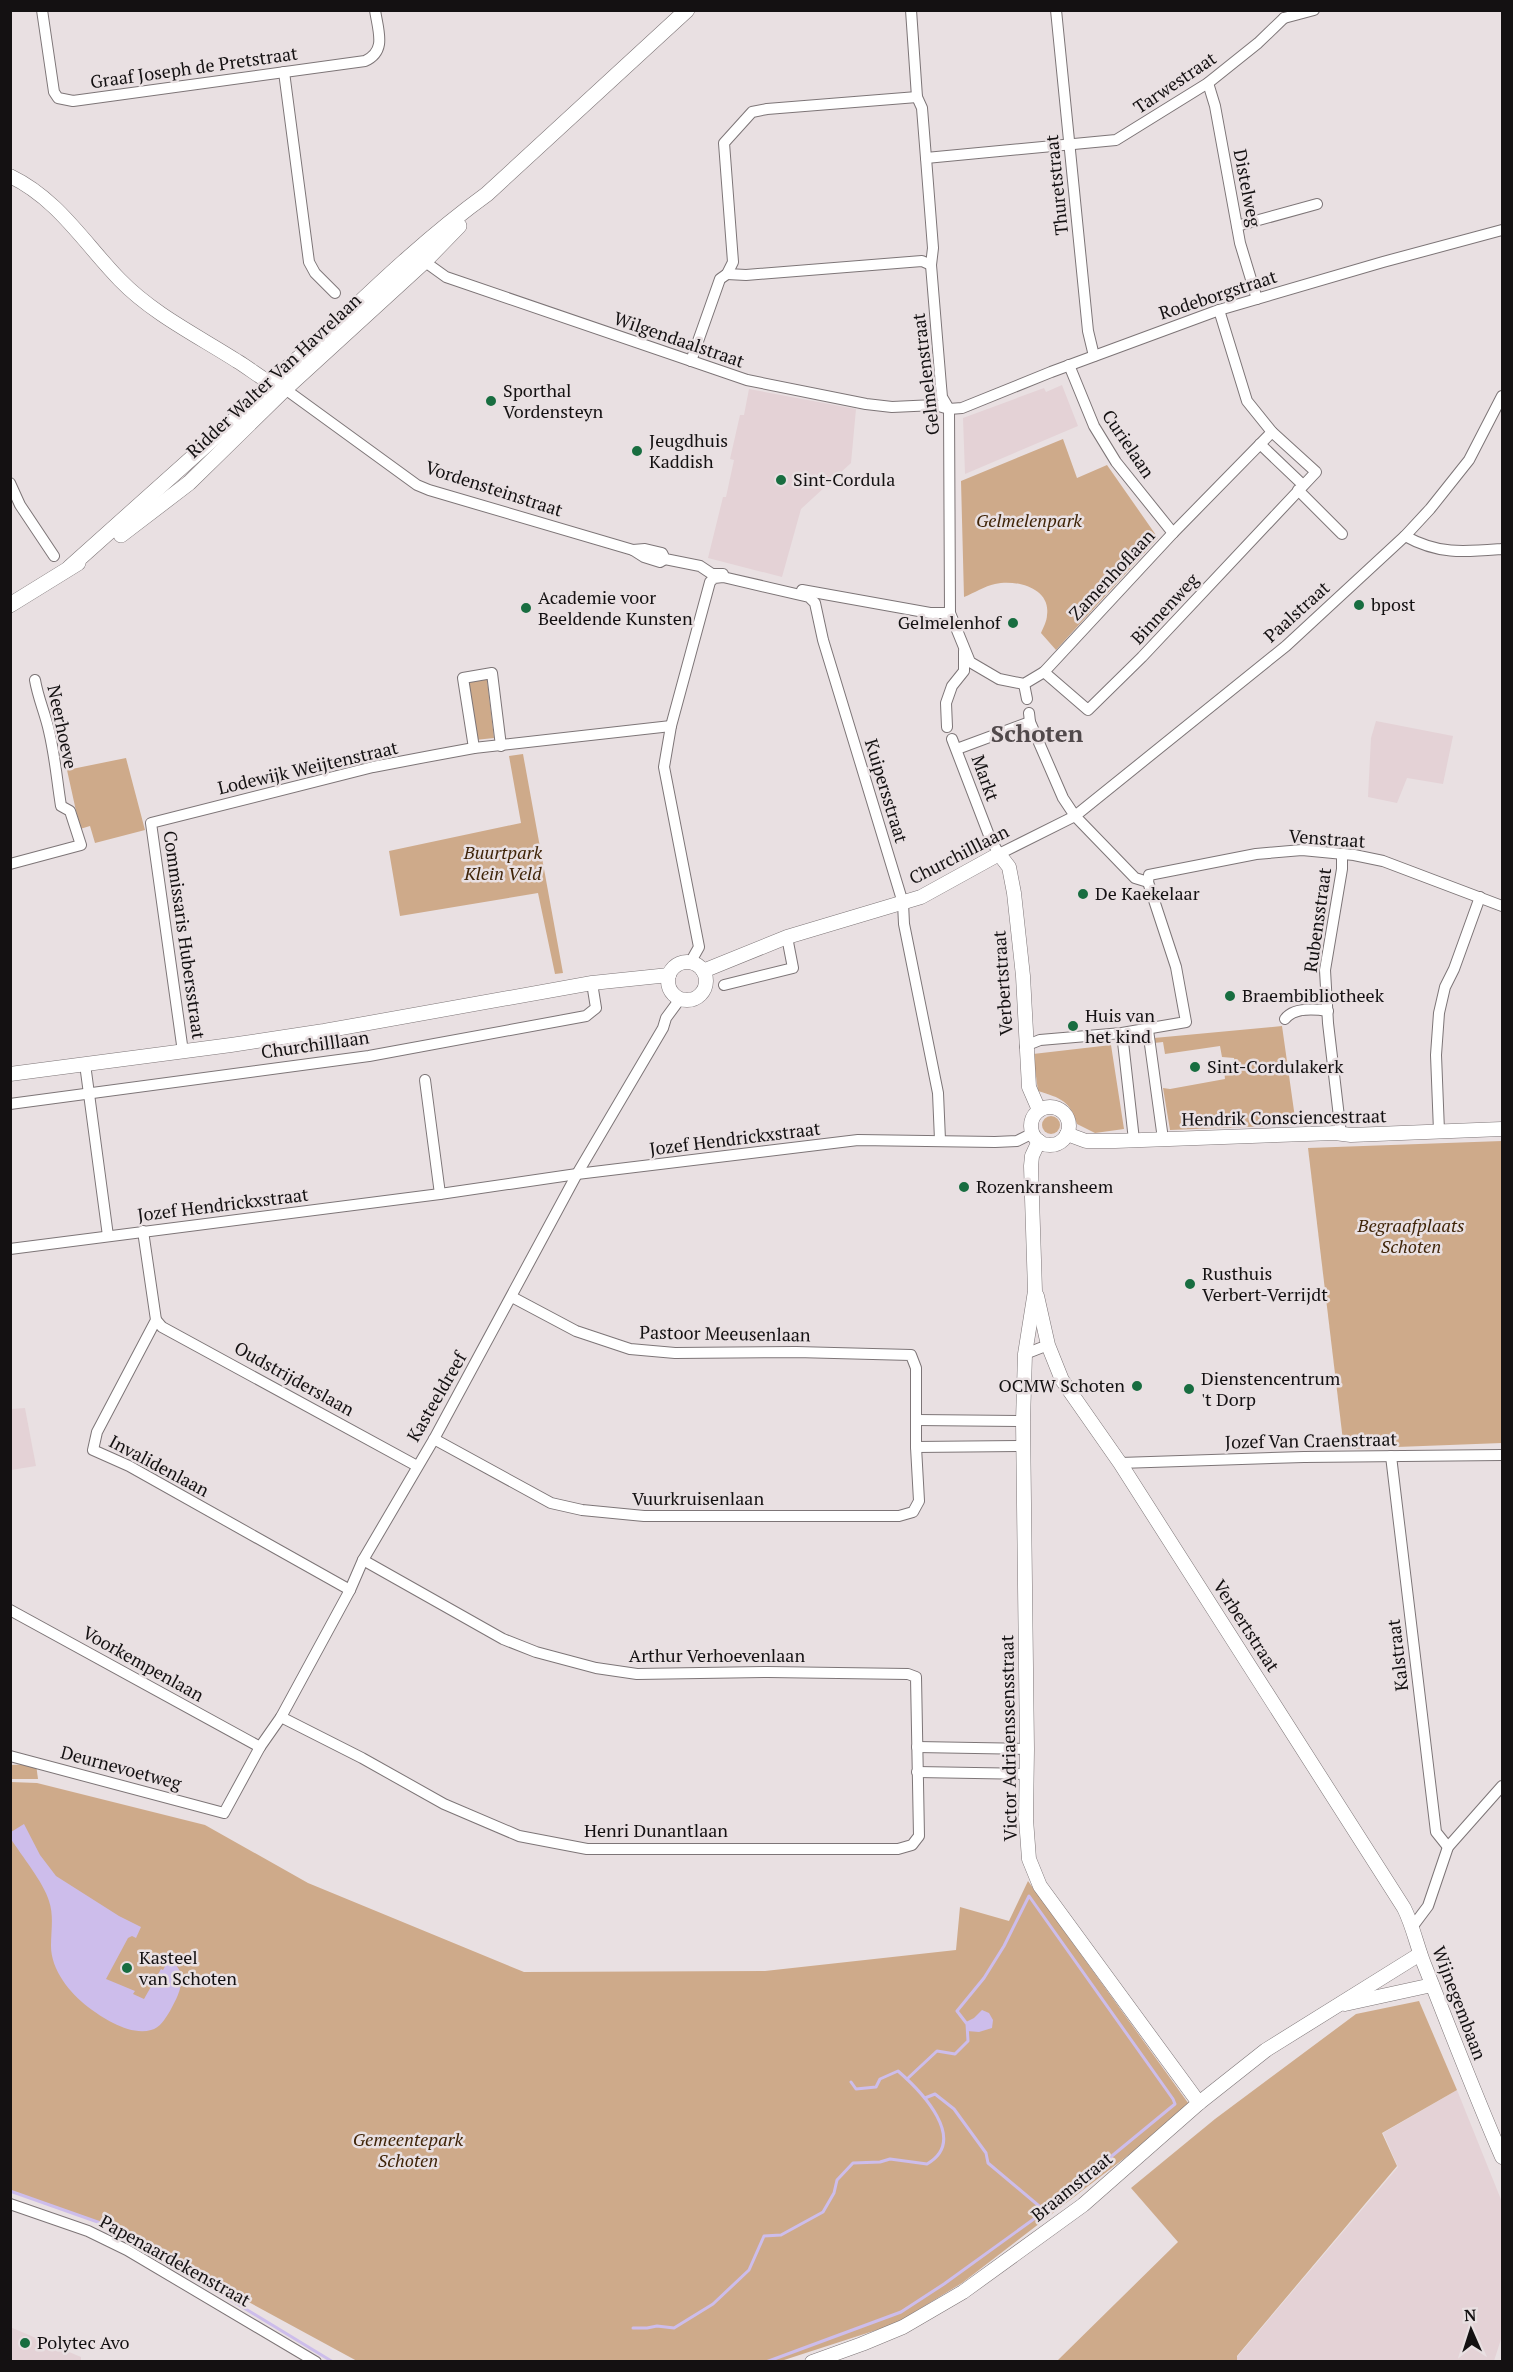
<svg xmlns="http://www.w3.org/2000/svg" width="1513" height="2372" viewBox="0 0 1513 2372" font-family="'PT Serif',serif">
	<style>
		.built { fill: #e4d2d6 }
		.green { fill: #ceaa8a }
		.water { fill: #cdbdeb }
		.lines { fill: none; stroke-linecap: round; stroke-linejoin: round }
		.stream { stroke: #cdbdeb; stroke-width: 3 }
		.minor-casing { stroke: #7d7577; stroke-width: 12 }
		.tertiary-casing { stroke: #7d7577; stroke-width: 15 }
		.secondary-casing { stroke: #7d7577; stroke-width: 16 }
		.minor { stroke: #fff; stroke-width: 10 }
		.tertiary { stroke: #fff; stroke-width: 14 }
		.secondary { stroke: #fff; stroke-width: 15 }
		.poi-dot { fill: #186d40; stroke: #e9e0e2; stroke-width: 2 }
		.labels { text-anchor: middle; stroke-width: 5; stroke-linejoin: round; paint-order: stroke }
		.street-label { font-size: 18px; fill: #141112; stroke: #e9e0e2 }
		.poi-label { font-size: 18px; fill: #141112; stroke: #e9e0e2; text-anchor: start }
		.park-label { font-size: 18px; font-style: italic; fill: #3f2408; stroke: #e9e0e2 }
		.district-label { font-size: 24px; font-weight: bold; fill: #51494b; stroke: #e9e0e2 }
	</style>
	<rect width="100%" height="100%" fill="#e9e0e2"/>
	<g class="built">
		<polygon points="1062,385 1078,426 965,474 963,418 1044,388 1046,392"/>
		<polygon points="749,389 856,409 851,463 801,509 782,577 708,558 723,497 726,497 734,460 730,459 740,415 744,415"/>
		<polygon points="1376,721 1453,736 1443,784 1407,778 1397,803 1368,797 1371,738"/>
		<polygon points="25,1408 36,1466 11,1470 11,1409"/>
		<polygon points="1457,2090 1502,2202 1502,2336 1494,2361 1237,2361 1237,2357 1398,2167 1383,2133"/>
		<polygon points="10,2327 81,2357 81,2361 11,2361"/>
	</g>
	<g class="green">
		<path d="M1063,439L1077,478L1107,465L1158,538L1056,650L1041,633C1043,628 1047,621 1047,615C1051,588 1016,579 995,584C985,586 974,593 964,597L961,481Z"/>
		<polygon points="487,679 494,738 475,740 468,681"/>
		<polygon points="523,754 563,973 555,974 538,893 400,916 389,851 521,823 509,756"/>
		<polygon points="126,758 145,830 95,843 90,826 80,829 67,770"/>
		<polygon points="1282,1026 1296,1125 1170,1130 1163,1088 1170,1089 1225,1079 1224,1069 1230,1068 1235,1064 1234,1058 1222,1057 1220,1046 1165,1054 1163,1042 1154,1043 1154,1038"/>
		<path d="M1111,1045L1124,1129L1095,1133L1077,1124C1070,1101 1061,1098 1038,1091L1033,1054Z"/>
		<circle cx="1051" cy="1125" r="9"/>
		<polygon points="1502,1141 1502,1443 1344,1449 1308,1148"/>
		<polygon points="36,1764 38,1779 11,1779 10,1765"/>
		<polygon points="11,1782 37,1783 205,1825 308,1883 524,1972 765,1971 956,1950 960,1907 1009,1921 1028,1881 1191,2107 962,2283 895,2324 781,2361 357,2361 109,2226 11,2191"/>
		<polygon points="1419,2001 1457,2090 1382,2133 1397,2166 1237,2356 1237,2361 1057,2361 1178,2242 1131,2188 1215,2119 1356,2014"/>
	</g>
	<g class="water">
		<path d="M24,1824L40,1855L56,1876L119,1916L141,1927L136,1938L132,1936L128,1938L106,1979L135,1991L133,1994L144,1999L161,1969L163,1970L169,1959C190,1973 180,1993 170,2011C165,2019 160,2028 151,2030C131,2036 104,2019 88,2007C70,1993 51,1970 51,1946C51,1930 54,1916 49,1901C44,1883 21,1855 11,1839V1832Z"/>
		<polygon points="982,2010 989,2013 993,2020 992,2028 979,2032 967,2031 966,2022 974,2018"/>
	</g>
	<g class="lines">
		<g class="stream">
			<polyline points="925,2098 935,2094 954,2109 986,2153 988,2163 1045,2211"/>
			<polyline points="10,2191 109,2226 333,2362"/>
			<path d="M633,2328H647L657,2326L674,2328L713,2304L749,2270L764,2236L781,2235L823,2212L834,2193L837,2180L853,2163L880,2162L890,2159L927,2164C969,2140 921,2091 898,2071L880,2079L876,2087L856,2089L851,2082"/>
			<polyline points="766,2362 901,2312 944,2284 1045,2211 1175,2104 1173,2099 1029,1896 1004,1946 984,1978 957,2011 967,2024 968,2041 955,2054 937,2051 907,2079"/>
		</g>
		<defs>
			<g id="minor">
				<path d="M42,10L54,92L58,98L73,101L365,61C387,51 378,31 375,10"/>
				<polyline points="911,10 917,97 922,108 926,158 933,248 931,265 941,386 942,397 949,409 950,613 970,662 999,679 1024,684 1044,672 1173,533 1272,432"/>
				<polyline points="1056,10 1088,331 1094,356"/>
				<polyline points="1284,18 1314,10"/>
				<polyline points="284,72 309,262 315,273 335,293"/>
				<polyline points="1208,83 1215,106 1240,243 1257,299"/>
				<polyline points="926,158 1116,140 1208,83 1258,43 1284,18"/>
				<polyline points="1237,226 1317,204"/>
				<polyline points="421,259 446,277 747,380 866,404 892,407 935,405 949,409 962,408 1051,372 1219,310 1383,262 1502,230"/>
				<polyline points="727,274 746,275 922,261 931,265"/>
				<polyline points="691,361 720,279 727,274 733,262 724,143 752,112 767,109 917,97"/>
				<polyline points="1069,365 1094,426 1116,462 1173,533"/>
				<polyline points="285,389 417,485 429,490 633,550 645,549 662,553 665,559 700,566 712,574 723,574"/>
				<polyline points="1260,444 1303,485"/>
				<polyline points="10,483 20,505 54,556"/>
				<polyline points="1298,490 1342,534"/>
				<path d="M1405,536C1439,555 1465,552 1502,549"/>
				<polyline points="633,550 644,557 660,562 665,559"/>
				<polyline points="802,590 930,613 950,613"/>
				<polyline points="1044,672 1088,710 1142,657 1316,472 1272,432 1247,401 1219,310"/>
				<polyline points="1024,684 1027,699"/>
				<polyline points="1029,713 1030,722 1063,798 1075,816 1135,878 1148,882"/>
				<polyline points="947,727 946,703 952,686 964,671 964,651"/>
				<polyline points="952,739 990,838 999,854 1075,816 1286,646 1405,536 1430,509 1469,460 1502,396"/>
				<polyline points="474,748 463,678 492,673 501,746"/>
				<polyline points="957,749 1030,722"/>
				<path d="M10,864L81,845L70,811L61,806C57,781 55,756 49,731C45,713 38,698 35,680"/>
				<polyline points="1148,882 1149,875 1256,854 1302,850 1354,855 1383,861 1502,906"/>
				<polyline points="690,963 699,947 664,767 671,726 710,582 714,578 723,577 809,597 815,603 823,640 903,903 904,924 938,1093 940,1140"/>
				<polyline points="724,985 793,968 787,937"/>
				<path d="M1285,1019C1294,1007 1315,1009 1328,1011"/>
				<polyline points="1148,1030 1163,1139"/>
				<polyline points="1122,1033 1134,1140"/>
				<polyline points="1025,1046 1040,1040 1122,1033 1186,1022 1176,967 1148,882"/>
				<polyline points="183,1052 151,823 373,767 436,755 474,748 671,726"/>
				<polyline points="85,1064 108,1236"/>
				<polyline points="425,1080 440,1194"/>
				<polyline points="10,1104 369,1056 586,1016 596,1008 592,983"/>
				<polyline points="1439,1131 1436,1055 1439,1013 1445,987 1454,969 1480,897"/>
				<polyline points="1341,1134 1328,1023 1325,970 1342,869 1342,854"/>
				<polyline points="143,1231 156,1320 97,1432 93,1450 129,1466 350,1590"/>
				<polyline points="10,1249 440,1194 577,1174 858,1140 995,1142 1017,1141 1033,1133"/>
				<polyline points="156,1320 162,1327 417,1466"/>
				<polyline points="1025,1354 1048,1345"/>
				<polyline points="917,1420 1023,1421"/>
				<polyline points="434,1439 551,1503 582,1510 644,1516 899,1516 913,1512 919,1501 916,1447 916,1368 911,1355 796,1352 675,1353 630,1349 576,1331 512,1297"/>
				<polyline points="916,1447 1024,1446"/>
				<polyline points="1391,1456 1436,1832 1448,1847"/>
				<polyline points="1120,1463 1304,1457 1502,1455"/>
				<polyline points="10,1610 260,1747"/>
				<polyline points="281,1717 362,1758 444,1804 519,1836 587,1849 898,1849 912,1845 919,1836 916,1677 908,1674 768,1672 637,1674 596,1668 536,1652 503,1639 363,1560"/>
				<polyline points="917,1747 1027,1749"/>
				<polyline points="10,1756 224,1813 260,1747 281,1717 350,1590 363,1560 434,1439 577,1174 663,1028 666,1018 680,999"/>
				<polyline points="917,1772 1027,1774"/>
				<polyline points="1413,1926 1428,1906 1448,1847 1502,1786"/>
				<polyline points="10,2204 88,2231 127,2250 316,2362"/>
			</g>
			<g id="tertiary">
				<path d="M10,176C58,199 84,243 120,280C153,314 198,336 237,361C252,370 264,381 280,388"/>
				<circle cx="687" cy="981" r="19"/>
				<polyline points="703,971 787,937 921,897 999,854 1009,867 1014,893 1023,976 1029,1087 1039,1110"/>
				<polyline points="10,1074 231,1045 324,1031 592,983 669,975"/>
				<circle cx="1050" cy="1126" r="19"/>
				<polyline points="1067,1134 1086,1141 1115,1141 1306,1134 1335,1133 1351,1135 1502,1129"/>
				<polyline points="1039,1141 1032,1156 1031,1166 1035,1291 1025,1354 1023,1421 1027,1749 1026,1819 1029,1859 1040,1886 1199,2103"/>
				<path d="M1037,1296L1048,1345L1062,1380L1120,1463L1404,1908C1414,1928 1417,1948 1426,1969C1451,2032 1475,2095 1502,2157"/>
				<polyline points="1345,2004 1432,1985"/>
				<polyline points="812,2362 862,2344 903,2327 963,2292 1083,2205 1199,2103 1266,2050 1420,1954"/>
			</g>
			<g id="secondary">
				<polyline points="121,535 189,483 285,389 425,261 459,226"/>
				<path d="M70,567L251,405C275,374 307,353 335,326C383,280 432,234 487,194L687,10"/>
				<polyline points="10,605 78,563"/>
			</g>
		</defs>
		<use href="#minor" class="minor-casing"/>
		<use href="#tertiary" class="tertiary-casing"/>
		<use href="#secondary" class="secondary-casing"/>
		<use href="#minor" class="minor"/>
		<use href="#tertiary" class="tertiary"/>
		<use href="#secondary" class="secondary"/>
	</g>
	<g class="poi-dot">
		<circle cx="491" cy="401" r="6"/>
		<circle cx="637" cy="451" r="6"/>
		<circle cx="781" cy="480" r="6"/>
		<circle cx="1359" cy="605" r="6"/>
		<circle cx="526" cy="608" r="6"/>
		<circle cx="1013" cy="623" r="6"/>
		<circle cx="1083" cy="894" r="6"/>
		<circle cx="1230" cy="996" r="6"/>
		<circle cx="1073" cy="1026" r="6"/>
		<circle cx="1195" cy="1067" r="6"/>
		<circle cx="964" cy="1187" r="6"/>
		<circle cx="1190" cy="1284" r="6"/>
		<circle cx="1137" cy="1386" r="6"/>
		<circle cx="1189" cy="1389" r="6"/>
		<circle cx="127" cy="1968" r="6"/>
		<circle cx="25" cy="2343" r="6"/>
	</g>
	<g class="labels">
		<g class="street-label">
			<text transform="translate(194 68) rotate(-8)" y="6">Graaf Joseph de Pretstraat</text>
			<text transform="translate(1175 83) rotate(-34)" y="6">Tarwestraat</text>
			<text transform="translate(1057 185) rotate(-96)" y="6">Thuretstraat</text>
			<text transform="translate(1247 188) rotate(79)" y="6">Distelweg</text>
			<text transform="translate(1218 295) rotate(-18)" y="6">Rodeborgstraat</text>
			<text transform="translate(679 340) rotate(19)" y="6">Wilgendaalstraat</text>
			<text transform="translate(926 374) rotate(-97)" y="6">Gelmelenstraat</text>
			<text transform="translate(274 376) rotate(-43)" y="6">Ridder Walter Van Havrelaan</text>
			<text transform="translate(1128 444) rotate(56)" y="6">Curielaan</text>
			<text transform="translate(494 489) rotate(18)" y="6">Vordensteinstraat</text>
			<text transform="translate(1112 575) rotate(-47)" y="6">Zamenhoflaan</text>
			<text transform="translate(1165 609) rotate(-47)" y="6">Binnenweg</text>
			<text transform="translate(1297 612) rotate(-42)" y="6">Paalstraat</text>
			<text transform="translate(62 727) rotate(78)" y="6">Neerhoeve</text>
			<text transform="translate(308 768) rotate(-13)" y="6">Lodewijk Weijtenstraat</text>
			<text transform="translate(985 778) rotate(70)" y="6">Markt</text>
			<text transform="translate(886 791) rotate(73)" y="6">Kuipersstraat</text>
			<text transform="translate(1327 839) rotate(4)" y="6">Venstraat</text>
			<text transform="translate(959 855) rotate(-27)" y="6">Churchilllaan</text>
			<text transform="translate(1318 920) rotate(-82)" y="6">Rubensstraat</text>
			<text transform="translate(184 935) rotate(82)" y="6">Commissaris Hubersstraat</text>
			<text transform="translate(1003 983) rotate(-94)" y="6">Verbertstraat</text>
			<text transform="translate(315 1045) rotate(-8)" y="6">Churchilllaan</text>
			<text transform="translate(1284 1118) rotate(-1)" y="6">Hendrik Consciencestraat</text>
			<text transform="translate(735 1139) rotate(-7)" y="6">Jozef Hendrickxstraat</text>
			<text transform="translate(223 1205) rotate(-7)" y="6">Jozef Hendrickxstraat</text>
			<text transform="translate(725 1334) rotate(1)" y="6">Pastoor Meeusenlaan</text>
			<text transform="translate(294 1379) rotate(29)" y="6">Oudstrijderslaan</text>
			<text transform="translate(437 1397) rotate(-60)" y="6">Kasteeldreef</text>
			<text transform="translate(1311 1441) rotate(-1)" y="6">Jozef Van Craenstraat</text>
			<text transform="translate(159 1466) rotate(28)" y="6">Invalidenlaan</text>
			<text x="698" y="1505">Vuurkruisenlaan</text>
			<text transform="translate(1246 1626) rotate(57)" y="6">Verbertstraat</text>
			<text transform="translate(1398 1655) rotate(-97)" y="6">Kalstraat</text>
			<text x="717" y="1662">Arthur Verhoevenlaan</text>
			<text transform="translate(143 1664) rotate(29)" y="6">Voorkempenlaan</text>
			<text transform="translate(1009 1738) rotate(-91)" y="6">Victor Adriaenssensstraat</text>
			<text transform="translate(121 1768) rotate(15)" y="6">Deurnevoetweg</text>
			<text x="656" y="1837">Henri Dunantlaan</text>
			<text transform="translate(1459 2003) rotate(69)" y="6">Wijnegembaan</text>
			<text transform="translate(1072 2187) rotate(-39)" y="6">Braamstraat</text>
			<text transform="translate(175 2261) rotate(29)" y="6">Papenaardekenstraat</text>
		</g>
		<g class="poi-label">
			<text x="503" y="397">Sporthal<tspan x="503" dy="21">Vordensteyn</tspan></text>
			<text x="649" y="447">Jeugdhuis<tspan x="649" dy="21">Kaddish</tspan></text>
			<text x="793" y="486">Sint-Cordula</text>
			<text x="538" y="604">Academie voor<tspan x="538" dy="21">Beeldende Kunsten</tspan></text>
			<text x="1371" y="611">bpost</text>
			<text x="1001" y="629" text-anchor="end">Gelmelenhof</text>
			<text x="1095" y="900">De Kaekelaar</text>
			<text x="1242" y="1002">Braembibliotheek</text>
			<text x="1085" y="1022">Huis van<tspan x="1085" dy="21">het kind</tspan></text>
			<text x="1207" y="1073">Sint-Cordulakerk</text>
			<text x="976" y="1193">Rozenkransheem</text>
			<text x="1202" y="1280">Rusthuis<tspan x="1202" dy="21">Verbert-Verrijdt</tspan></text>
			<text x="1201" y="1385">Dienstencentrum<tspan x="1201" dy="21">'t Dorp</tspan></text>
			<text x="1125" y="1392" text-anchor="end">OCMW Schoten</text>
			<text x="139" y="1964">Kasteel<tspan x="139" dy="21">van Schoten</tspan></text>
			<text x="37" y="2349">Polytec Avo</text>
		</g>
		<g class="park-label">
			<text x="1029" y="527">Gelmelenpark</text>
			<text x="503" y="859">Buurtpark<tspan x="503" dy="21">Klein Veld</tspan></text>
			<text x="1411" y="1232">Begraafplaats<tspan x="1411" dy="21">Schoten</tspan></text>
			<text x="408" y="2146">Gemeentepark<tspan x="408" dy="21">Schoten</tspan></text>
		</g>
		<g class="district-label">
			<text x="1037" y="742">Schoten</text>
		</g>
	</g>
	<rect width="1513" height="2372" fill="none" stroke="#141112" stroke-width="24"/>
	<g transform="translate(1471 2330) rotate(357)" stroke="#e9e0e2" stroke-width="4.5" paint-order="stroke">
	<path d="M0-4.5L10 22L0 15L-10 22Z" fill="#141112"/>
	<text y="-9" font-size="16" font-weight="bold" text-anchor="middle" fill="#141112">N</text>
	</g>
</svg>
